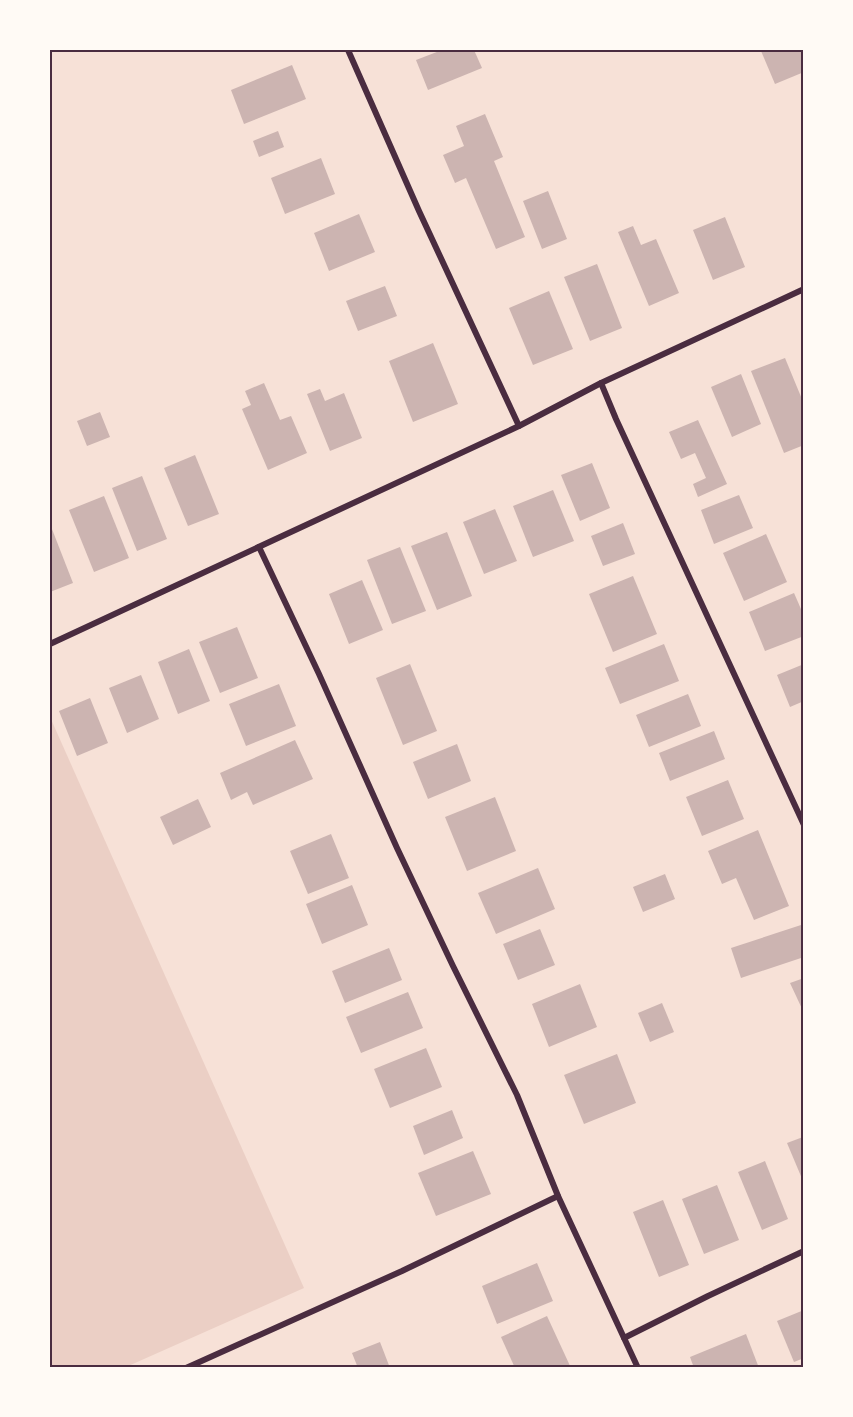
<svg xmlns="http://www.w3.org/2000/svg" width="853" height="1417" viewBox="0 0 853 1417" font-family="Cabin,sans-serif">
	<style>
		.green { fill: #ebcfc5 }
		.building { fill: #ccb4b1 }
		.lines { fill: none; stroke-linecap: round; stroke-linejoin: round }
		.minor { stroke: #4a2c40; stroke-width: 6 }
		.neatline { fill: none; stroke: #4a2c40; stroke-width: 2 }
	</style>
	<rect width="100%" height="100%" fill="#f7e1d7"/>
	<polygon class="green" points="50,717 304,1288 126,1367 50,1367"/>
	<g class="building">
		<polygon points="442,50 474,50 482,68 428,90 416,60"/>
		<polygon points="765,50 804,50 804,72 775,84 761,51"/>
		<polygon points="292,65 306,99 244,124 231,90"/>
		<polygon points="485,114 503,157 494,161 525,237 496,249 466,178 455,183 443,155 464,146 456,126"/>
		<polygon points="278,131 284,147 259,157 253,141"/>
		<polygon points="321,158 335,194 285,214 271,178"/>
		<polygon points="548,191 567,239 542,249 523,201"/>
		<polygon points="359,214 375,252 329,271 314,233"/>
		<polygon points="725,217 745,267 713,280 693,230"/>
		<polygon points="633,226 641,245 656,239 679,293 649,306 618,232"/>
		<polygon points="597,264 622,328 590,341 564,277"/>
		<polygon points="385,286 397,316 358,331 346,301"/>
		<polygon points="549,291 573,349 533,365 509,308"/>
		<polygon points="433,343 458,404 413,422 389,361"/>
		<polygon points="785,358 804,404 804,445 784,453 751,371"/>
		<polygon points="741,374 761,424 732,437 711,387"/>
		<polygon points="264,383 280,420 291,416 307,453 268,470 242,409 251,405 245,391"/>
		<polygon points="320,389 325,401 344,393 362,438 330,451 307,394"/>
		<polygon points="100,412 110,437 87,446 77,421"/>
		<polygon points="698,420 727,484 698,497 693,484 706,478 695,453 681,459 669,432"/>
		<polygon points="195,455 219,514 188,526 164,468"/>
		<polygon points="592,463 610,508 580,521 561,475"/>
		<polygon points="142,476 167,539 137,551 112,488"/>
		<polygon points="553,490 574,541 533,557 513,506"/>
		<polygon points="739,495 753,528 714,544 701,510"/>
		<polygon points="104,496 129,558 94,572 69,510"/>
		<polygon points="495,509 517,561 484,574 463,522"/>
		<polygon points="623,523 635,554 603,566 591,536"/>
		<polygon points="50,524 73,583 50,592"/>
		<polygon points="447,532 472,596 437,610 411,546"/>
		<polygon points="766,534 787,582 744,601 723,553"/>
		<polygon points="400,547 426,611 392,624 367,560"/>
		<polygon points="633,576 657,634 613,652 589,594"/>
		<polygon points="362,580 383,630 349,644 329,594"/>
		<polygon points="794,593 804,616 804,636 765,651 749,612"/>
		<polygon points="237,627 258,678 220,693 199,642"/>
		<polygon points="664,644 679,681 620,704 605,668"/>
		<polygon points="189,649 210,701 178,714 158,662"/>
		<polygon points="410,664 437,731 403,745 376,678"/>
		<polygon points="804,664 804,701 790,707 777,675"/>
		<polygon points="141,675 159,719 127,733 109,688"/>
		<polygon points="279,684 296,726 246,746 229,704"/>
		<polygon points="688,694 701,726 649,747 636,715"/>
		<polygon points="90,698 108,743 77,756 59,711"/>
		<polygon points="714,731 725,759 670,781 659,753"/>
		<polygon points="295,740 313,779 253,805 247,792 231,800 220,773"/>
		<polygon points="457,744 471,781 428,799 413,762"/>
		<polygon points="728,780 744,819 702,836 686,797"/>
		<polygon points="495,797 516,851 467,871 445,817"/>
		<polygon points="198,799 211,827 173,845 160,817"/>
		<polygon points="758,830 789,906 754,920 736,878 722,884 708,851"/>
		<polygon points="331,834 349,878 308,894 290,851"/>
		<polygon points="538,868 555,909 496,934 478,893"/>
		<polygon points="665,874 675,899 643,912 633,887"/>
		<polygon points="352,885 368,925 322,944 306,904"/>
		<polygon points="801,925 804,933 804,957 741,978 731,948"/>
		<polygon points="540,929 555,965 518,980 503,944"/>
		<polygon points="389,948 402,980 345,1003 332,971"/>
		<polygon points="804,978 804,1013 790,983"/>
		<polygon points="580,984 597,1027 549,1047 532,1004"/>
		<polygon points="408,992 423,1028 361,1053 346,1017"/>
		<polygon points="662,1003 674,1032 650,1042 638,1013"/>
		<polygon points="426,1048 442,1087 390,1108 374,1069"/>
		<polygon points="617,1054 636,1103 584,1124 564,1075"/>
		<polygon points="452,1110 463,1138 424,1155 413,1126"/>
		<polygon points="803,1137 803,1181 787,1143"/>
		<polygon points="473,1151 491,1194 436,1216 418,1173"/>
		<polygon points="765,1161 788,1219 762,1230 738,1172"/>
		<polygon points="717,1185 739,1240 704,1254 682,1199"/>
		<polygon points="663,1200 689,1265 659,1277 633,1212"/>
		<polygon points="537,1263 553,1301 497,1324 482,1286"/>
		<polygon points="804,1310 804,1358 794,1362 777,1321"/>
		<polygon points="547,1316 571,1368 515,1368 501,1337"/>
		<polygon points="746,1334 759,1368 694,1368 690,1357"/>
		<polygon points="380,1342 390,1368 358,1368 352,1353"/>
	</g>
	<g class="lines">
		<g class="minor">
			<polyline points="348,50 419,211 519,426"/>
			<polyline points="601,383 616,419 804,825"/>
			<polyline points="259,547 319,674 397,848 453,966 517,1095 558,1196 638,1368"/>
			<polyline points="50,644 519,426 601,383 804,289"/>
			<polyline points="624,1338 708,1296 804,1251"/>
			<polyline points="186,1368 402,1271 558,1196"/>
		</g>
	</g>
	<rect width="853" height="1417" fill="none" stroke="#fffaf5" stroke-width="102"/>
	<rect x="51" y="51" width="751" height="1315" class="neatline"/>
</svg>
